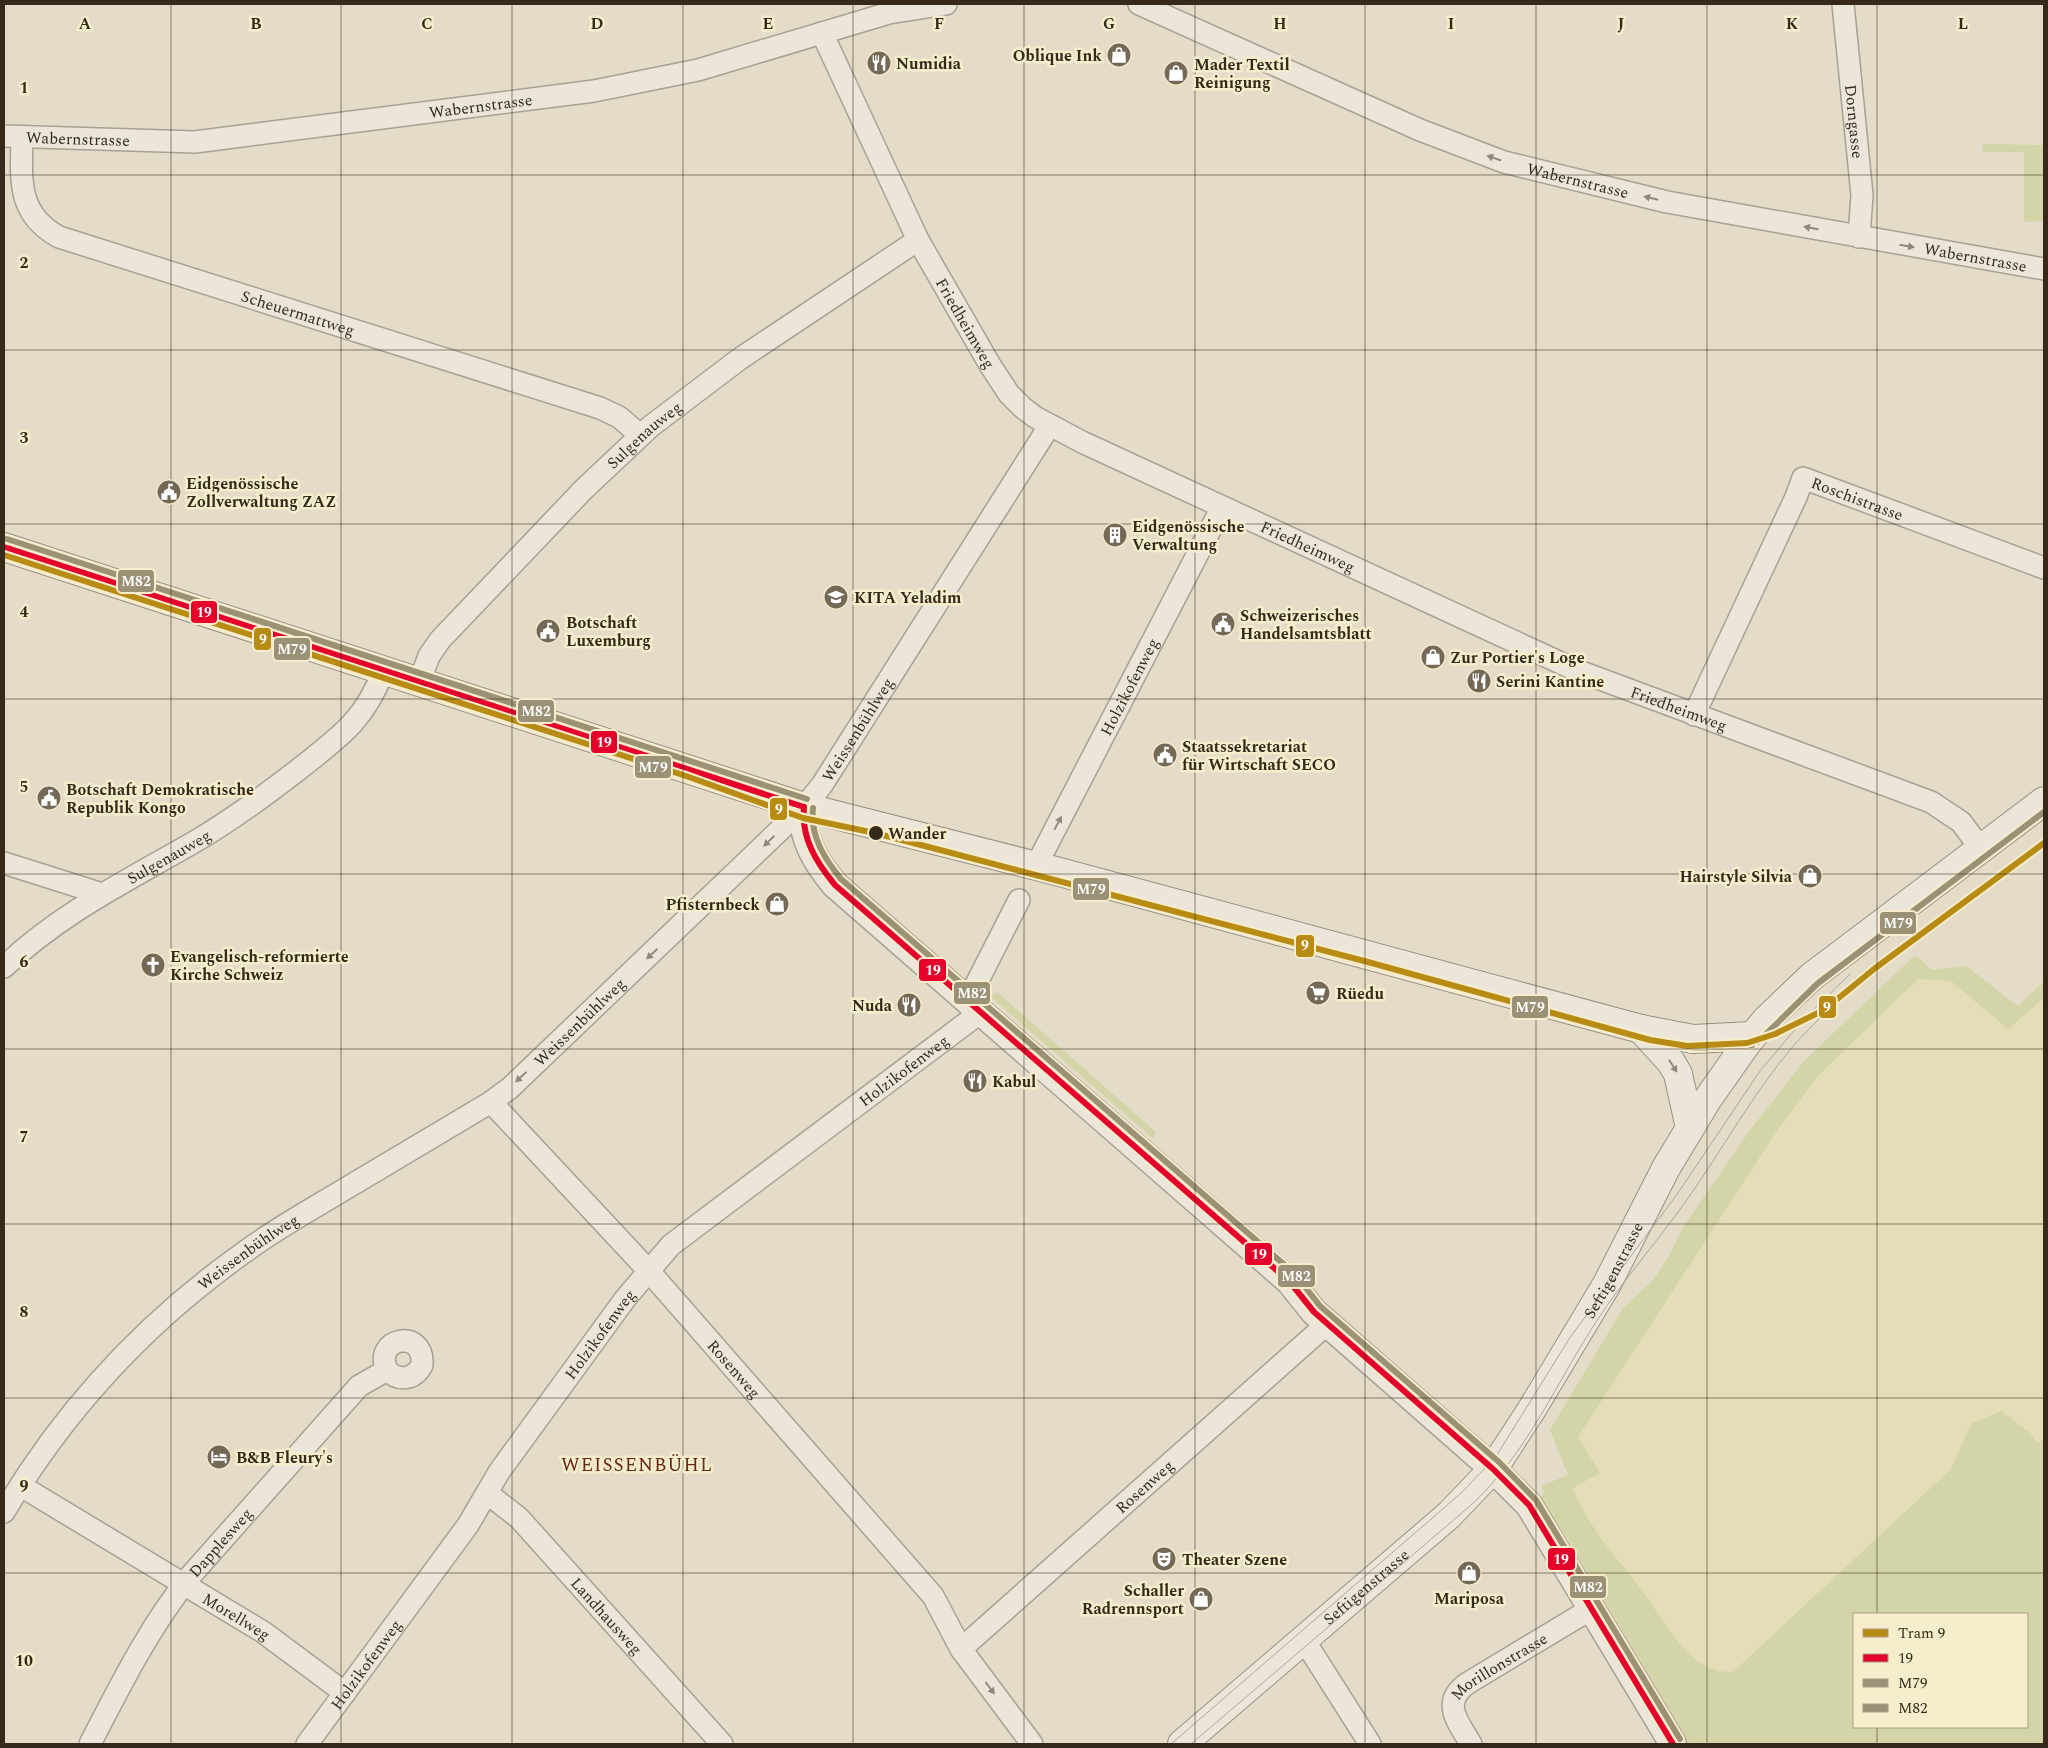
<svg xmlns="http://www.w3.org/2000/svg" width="2048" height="1748" viewBox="0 0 2048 1748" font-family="Spectral,serif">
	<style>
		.farmland { fill: #e5ddb7 }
		.green { fill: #d4d4a9; fill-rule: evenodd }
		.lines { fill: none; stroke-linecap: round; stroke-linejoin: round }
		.minor-casing { stroke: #a8a092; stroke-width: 24 }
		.tertiary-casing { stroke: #a8a092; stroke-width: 29 }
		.secondary-casing { stroke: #989082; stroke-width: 30 }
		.minor { stroke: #ece6da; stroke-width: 21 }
		.tertiary { stroke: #ece6da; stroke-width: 26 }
		.secondary { stroke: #ece6da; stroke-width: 28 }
		.tram { stroke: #aba69b; stroke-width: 1 }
		.bus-1-casing { stroke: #f7eccc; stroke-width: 10 }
		.bus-2-casing { stroke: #f7eccc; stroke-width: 10 }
		.bus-3-casing { stroke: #f7eccc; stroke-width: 10 }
		.bus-1 { stroke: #e4002b; stroke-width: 6 }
		.bus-2 { stroke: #9b9176; stroke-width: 6 }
		.bus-3 { stroke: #9b9176; stroke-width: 6 }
		.tram-1-casing { stroke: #f7eccc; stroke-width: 10 }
		.tram-1 { stroke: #b88c14; stroke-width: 6 }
		.oneway { fill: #92887a }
		.grid { fill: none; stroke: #37291a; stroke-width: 1; stroke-opacity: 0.55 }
		.stop-dot { fill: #37291a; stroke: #f7eccc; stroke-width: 2 }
		.labels { text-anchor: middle; stroke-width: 5; stroke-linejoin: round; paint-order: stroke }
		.poi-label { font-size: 16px; font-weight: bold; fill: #37291a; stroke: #f7eccc; text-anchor: start }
		.street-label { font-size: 16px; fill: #37291a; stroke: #f7eccc }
		.stop-label { font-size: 16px; font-weight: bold; fill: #37291a; stroke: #f7eccc; text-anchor: start }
		.quarter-label { font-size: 19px; letter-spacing: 1px; fill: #662a17; stroke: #f7eccc }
		.grid-label { font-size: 16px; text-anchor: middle; font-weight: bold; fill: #37291a; stroke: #f7eccc; stroke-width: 5; stroke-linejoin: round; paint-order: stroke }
		.line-badge { stroke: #f7eccc; stroke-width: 2 }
		.badge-label { font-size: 14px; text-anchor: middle; font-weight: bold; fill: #fff }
	</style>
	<rect width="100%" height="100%" fill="#e4dcc8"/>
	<polygon class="farmland" points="1918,979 1951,981 2008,1029 2044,998 2044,1439 2038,1444 2030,1433 1971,1424 1951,1469 1733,1672 1716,1672 1693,1658 1669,1632 1648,1599 1607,1548 1580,1506 1573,1488 1600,1473 1578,1437 1778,1129 1819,1075"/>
	<g class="green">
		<polygon points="1983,144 2044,145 2044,221 2024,222 2024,152 1983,152"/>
		<path d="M1915,955L1932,970L1966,966L2018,1006L2044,981V998L2008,1029L1951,981L1918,979L1819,1075L1778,1129L1578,1437L1600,1473L1573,1488C1589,1531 1622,1562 1648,1599C1662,1619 1673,1639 1692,1656C1704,1668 1717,1672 1733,1672L1951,1469L1971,1424L2001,1411L2030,1433L2037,1443L2044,1439V1744H1690L1567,1538L1540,1498L1544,1492L1541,1486L1568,1475L1550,1430L1623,1308L1653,1280L1669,1256L1682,1229L1750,1130L1804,1061ZM1854,1614H2027V1727H1854Z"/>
		<polygon points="997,992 1155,1131 1154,1137 1151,1137 992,998 992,995"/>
	</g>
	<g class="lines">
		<defs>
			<g id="minor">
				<path id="s1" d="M1139,4L1420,130L1504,162L1667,202L2044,269"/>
				<path id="s2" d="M1843,4L1862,195L1859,237"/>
				<path id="s3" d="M822,33L918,240L990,365L1009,394L1022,407L1035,417L1082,442L1576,670L1931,802L1961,822L1981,849"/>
				<path id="s4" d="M4,136L195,142L594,91L698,70L889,13L946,4"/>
				<path id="s5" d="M22,138C21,180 17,214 59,237L600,408L619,417L640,435"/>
				<path id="s6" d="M419,683L429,656L440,640L584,489L651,426L741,358L918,240"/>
				<path id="s7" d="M1694,715L1796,497L1803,478L2044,568"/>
				<polyline points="4,863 102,894"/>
				<path id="s8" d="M1036,866L1222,507"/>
				<path id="s9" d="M4,967C61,912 133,878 201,838C236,817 271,791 303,766C342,735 364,720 383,672"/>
				<polyline points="968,1000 1019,900"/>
				<path id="s10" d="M491,1102L648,1270L933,1596L961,1649L1032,1744"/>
				<path id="s11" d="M21,1486L263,1632L345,1693"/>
				<path id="s12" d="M487,1493L519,1518L722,1744"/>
				<path id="s13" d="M4,1512C65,1409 147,1321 246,1251C277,1228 312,1209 345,1189C394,1160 443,1131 491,1102L510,1088L804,807L822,785L1050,425"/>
				<polyline points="1304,1640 1370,1744"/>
				<path id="s14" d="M961,1649L1327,1324"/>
				<path id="s15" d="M90,1744C120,1686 150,1625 192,1574L359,1386L387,1370C372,1338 425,1327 422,1365C414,1380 398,1382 387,1370"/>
				<path id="s16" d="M307,1744L468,1525L499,1472L625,1299L671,1245L981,1012"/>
				<path id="s17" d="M1471,1744C1458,1722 1440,1702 1468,1683L1591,1609"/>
			</g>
			<path id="tertiary" d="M804,807C799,836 816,863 835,885L1289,1281L1314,1312L1493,1469L1529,1505L1673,1744"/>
			<g id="secondary">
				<polyline points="4,547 804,807 1056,871 1641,1029 1693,1039 1752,1036"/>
				<polyline points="1641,1029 1671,1062 1678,1074 1690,1128"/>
				<path id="s18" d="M1182,1744L1449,1515L1493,1469L1532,1409L1607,1284L1666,1168L1707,1100L1747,1043L1766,1020L1811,977L2044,801"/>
			</g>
		</defs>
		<use href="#minor" class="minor-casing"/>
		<use href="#tertiary" class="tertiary-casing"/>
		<use href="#secondary" class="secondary-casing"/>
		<use href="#minor" class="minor"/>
		<use href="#tertiary" class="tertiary"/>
		<use href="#secondary" class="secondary"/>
		<g class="tram">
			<polyline points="1171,1744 1460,1494 1495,1458 1571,1336 1678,1193 1760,1071 1803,1020 1850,974"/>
			<path d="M1191,1744L1470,1506C1527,1454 1555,1385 1596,1322C1623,1280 1657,1242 1686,1201C1723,1149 1753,1093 1794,1045C1814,1023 1835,1003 1856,984"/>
		</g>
		<defs>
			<g id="bus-1">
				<polyline points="4,547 804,807"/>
				<path d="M804,807C801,838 816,862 835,885L1289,1281L1314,1312L1493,1469L1529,1505L1673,1744"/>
			</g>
			<g id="bus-2">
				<polyline points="4,556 801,815 1054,879 1639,1037 1692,1048 1752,1045"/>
				<polyline points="1758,1042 1817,984 2044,812"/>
			</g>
			<g id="bus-3">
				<polyline points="7,539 807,799"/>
				<path d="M813,808C810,836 824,858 841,879L1295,1274L1320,1306L1499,1462L1536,1500L1680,1739"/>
			</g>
		</defs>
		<use href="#bus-1" class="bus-1-casing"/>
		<use href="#bus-2" class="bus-2-casing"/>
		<use href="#bus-3" class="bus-3-casing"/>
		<use href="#bus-1" class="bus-1"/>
		<use href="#bus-2" class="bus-2"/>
		<use href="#bus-3" class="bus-3"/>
		<defs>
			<polyline id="tram-1" points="4,555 686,776 803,818 875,833 1368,962 1650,1040 1687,1046 1747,1043 1775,1034 1824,1010 1874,969 2044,843"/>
		</defs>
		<use href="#tram-1" class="tram-1-casing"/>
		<use href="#tram-1" class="tram-1"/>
	</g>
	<defs><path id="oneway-solid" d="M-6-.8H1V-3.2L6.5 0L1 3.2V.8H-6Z" transform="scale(1.25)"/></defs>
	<g class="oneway">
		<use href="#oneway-solid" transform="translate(1494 158) rotate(-161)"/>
		<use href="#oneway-solid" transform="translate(1651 198) rotate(-167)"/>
		<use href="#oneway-solid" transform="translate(1811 228) rotate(-170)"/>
		<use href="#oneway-solid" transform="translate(1907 246) rotate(10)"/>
		<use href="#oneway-solid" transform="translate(1058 823) rotate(-62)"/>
		<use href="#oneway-solid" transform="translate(769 841) rotate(136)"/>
		<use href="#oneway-solid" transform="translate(652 954) rotate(137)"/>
		<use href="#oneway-solid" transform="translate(1673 1066) rotate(57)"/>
		<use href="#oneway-solid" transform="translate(521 1077) rotate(137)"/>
		<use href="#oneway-solid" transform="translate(990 1688) rotate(53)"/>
	</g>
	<path class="grid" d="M171,4V1744M341,4V1744M512,4V1744M683,4V1744M853,4V1744M1024,4V1744M1195,4V1744M1365,4V1744M1536,4V1744M1707,4V1744M1877,4V1614M4,175H2044M4,350H2044M4,524H2044M4,699H2044M4,874H2044M4,1049H2044M4,1224H2044M4,1398H2044M4,1573H2044M1877,1727V1744"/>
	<defs>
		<symbol id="shop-disc" viewBox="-11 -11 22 22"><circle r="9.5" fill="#746857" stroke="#f7eccc"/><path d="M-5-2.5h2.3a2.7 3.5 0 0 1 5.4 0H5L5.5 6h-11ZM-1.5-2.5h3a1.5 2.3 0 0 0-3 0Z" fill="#fff"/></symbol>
		<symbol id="restaurant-disc" viewBox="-11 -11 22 22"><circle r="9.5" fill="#746857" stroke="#f7eccc"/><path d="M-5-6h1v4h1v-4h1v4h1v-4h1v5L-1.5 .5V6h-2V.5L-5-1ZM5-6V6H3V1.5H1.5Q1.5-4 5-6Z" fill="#fff"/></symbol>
		<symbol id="civic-disc" viewBox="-11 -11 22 22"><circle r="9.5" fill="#746857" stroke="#f7eccc"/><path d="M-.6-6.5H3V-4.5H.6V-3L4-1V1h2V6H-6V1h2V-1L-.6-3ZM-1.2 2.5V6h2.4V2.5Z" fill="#fff"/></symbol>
		<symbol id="building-disc" viewBox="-11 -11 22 22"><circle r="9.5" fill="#746857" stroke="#f7eccc"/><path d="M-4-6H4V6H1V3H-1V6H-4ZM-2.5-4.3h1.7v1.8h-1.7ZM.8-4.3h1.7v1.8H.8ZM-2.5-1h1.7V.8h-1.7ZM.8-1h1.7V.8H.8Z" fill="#fff"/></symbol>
		<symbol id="school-disc" viewBox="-11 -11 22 22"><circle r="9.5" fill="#746857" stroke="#f7eccc"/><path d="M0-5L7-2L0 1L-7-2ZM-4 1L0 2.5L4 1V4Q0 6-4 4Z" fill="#fff"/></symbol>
		<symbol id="church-disc" viewBox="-11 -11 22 22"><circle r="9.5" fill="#746857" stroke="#f7eccc"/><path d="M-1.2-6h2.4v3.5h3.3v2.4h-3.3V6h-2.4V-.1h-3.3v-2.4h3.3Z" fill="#fff"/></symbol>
		<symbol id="supermarket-disc" viewBox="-11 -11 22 22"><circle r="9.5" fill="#746857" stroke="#f7eccc"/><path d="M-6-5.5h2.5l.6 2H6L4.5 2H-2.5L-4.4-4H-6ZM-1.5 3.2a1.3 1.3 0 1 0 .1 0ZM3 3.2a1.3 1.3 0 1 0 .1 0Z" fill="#fff"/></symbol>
		<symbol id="hotel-disc" viewBox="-11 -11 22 22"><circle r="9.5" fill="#746857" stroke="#f7eccc"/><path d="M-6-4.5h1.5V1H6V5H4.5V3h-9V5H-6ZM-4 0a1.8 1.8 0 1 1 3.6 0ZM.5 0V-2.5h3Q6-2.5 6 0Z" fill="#fff"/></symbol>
		<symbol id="theatre-disc" viewBox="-11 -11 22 22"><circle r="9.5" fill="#746857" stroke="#f7eccc"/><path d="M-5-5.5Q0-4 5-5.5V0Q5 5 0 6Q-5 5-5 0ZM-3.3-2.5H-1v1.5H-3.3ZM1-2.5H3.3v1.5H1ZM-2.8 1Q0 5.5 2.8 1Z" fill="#fff"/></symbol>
	</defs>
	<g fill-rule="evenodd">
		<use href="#shop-disc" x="1105" y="41" width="28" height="28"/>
		<use href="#restaurant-disc" x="865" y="49" width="28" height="28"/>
		<use href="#shop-disc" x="1162" y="59" width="28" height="28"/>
		<use href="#civic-disc" x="155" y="478" width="28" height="28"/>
		<use href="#building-disc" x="1101" y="521" width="28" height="28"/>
		<use href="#school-disc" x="822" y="583" width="28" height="28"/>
		<use href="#civic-disc" x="1209" y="610" width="28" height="28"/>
		<use href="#civic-disc" x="534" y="617" width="28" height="28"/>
		<use href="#shop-disc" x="1419" y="643" width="28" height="28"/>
		<use href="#restaurant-disc" x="1465" y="667" width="28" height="28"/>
		<use href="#civic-disc" x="1151" y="741" width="28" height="28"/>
		<use href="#civic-disc" x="35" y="784" width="28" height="28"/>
		<use href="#shop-disc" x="1796" y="862" width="28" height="28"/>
		<use href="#shop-disc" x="763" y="890" width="28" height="28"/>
		<use href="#church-disc" x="139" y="951" width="28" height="28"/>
		<use href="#supermarket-disc" x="1304" y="979" width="28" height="28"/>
		<use href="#restaurant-disc" x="895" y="991" width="28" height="28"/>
		<use href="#restaurant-disc" x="961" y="1067" width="28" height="28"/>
		<use href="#hotel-disc" x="205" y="1443" width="28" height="28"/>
		<use href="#theatre-disc" x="1150" y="1545" width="28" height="28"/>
		<use href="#shop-disc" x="1455" y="1559" width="28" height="28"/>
		<use href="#shop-disc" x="1187" y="1585" width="28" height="28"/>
	</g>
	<circle class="stop-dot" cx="876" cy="833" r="8"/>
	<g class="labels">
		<g class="poi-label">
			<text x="1102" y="61" text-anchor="end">Oblique Ink</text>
			<text x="896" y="69">Numidia</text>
			<text x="1194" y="70">Mader Textil<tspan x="1194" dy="18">Reinigung</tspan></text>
			<text x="186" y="489">Eidgenössische<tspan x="186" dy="18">Zollverwaltung ZAZ</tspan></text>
			<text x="1132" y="532">Eidgenössische<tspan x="1132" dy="18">Verwaltung</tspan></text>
			<text x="854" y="603">KITA Yeladim</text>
			<text x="1240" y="621">Schweizerisches<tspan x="1240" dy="18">Handelsamtsblatt</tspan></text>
			<text x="566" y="628">Botschaft<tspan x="566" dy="18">Luxemburg</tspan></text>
			<text x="1450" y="663">Zur Portier's Loge</text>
			<text x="1496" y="687">Serini Kantine</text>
			<text x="1182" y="752">Staatssekretariat<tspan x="1182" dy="18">für Wirtschaft SECO</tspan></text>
			<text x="66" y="795">Botschaft Demokratische<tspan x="66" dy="18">Republik Kongo</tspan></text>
			<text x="1792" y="882" text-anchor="end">Hairstyle Silvia</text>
			<text x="760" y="910" text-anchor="end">Pfisternbeck</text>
			<text x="170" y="962">Evangelisch-reformierte<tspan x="170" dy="18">Kirche Schweiz</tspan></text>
			<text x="1336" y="999">Rüedu</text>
			<text x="892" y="1011" text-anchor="end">Nuda</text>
			<text x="992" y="1087">Kabul</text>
			<text x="236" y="1463">B&amp;B Fleury's</text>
			<text x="1182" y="1565">Theater Szene</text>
			<text x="1184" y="1596" text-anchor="end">Schaller<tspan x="1184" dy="18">Radrennsport</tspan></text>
			<text x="1469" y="1604" text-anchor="middle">Mariposa</text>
		</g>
		<g class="street-label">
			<text dy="6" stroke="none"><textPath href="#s4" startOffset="479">Wabernstrasse</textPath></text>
			<text dy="6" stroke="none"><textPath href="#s2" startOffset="118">Dorngasse</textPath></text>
			<text dy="6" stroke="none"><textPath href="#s4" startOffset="74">Wabernstrasse</textPath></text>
			<text dy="6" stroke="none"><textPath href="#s1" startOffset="474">Wabernstrasse</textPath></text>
			<text dy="6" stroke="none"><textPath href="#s1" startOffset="879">Wabernstrasse</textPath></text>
			<text dy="6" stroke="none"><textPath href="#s5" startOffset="364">Scheuermattweg</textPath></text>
			<text dy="6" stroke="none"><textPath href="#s3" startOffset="324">Friedheimweg</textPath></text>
			<text dy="6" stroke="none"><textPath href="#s6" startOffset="338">Sulgenauweg</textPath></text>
			<text dy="6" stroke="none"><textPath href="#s7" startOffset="319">Roschistrasse</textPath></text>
			<text dy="6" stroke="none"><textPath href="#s3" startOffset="744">Friedheimweg</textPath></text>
			<text dy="6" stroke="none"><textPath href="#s8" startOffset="202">Holzikofenweg</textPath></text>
			<text dy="6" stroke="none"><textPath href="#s3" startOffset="1149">Friedheimweg</textPath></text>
			<text dy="6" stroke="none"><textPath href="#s13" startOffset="1170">Weissenbühlweg</textPath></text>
			<text dy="6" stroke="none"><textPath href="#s9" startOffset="199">Sulgenauweg</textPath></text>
			<text dy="6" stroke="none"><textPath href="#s13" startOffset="765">Weissenbühlweg</textPath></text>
			<text dy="6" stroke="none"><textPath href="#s16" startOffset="909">Holzikofenweg</textPath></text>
			<text dy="6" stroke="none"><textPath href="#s13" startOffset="360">Weissenbühlweg</textPath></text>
			<text dy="6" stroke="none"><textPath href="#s18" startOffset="648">Seftigenstrasse</textPath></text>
			<text dy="6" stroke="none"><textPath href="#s16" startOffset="504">Holzikofenweg</textPath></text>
			<text dy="6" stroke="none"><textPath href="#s10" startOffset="361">Rosenweg</textPath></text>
			<text dy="6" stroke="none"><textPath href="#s14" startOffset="245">Rosenweg</textPath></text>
			<text dy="6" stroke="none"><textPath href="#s15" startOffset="241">Dapplesweg</textPath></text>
			<text dy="6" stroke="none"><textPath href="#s18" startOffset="242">Seftigenstrasse</textPath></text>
			<text dy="6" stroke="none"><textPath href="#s12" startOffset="172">Landhausweg</textPath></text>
			<text dy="6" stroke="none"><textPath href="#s11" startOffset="252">Morellweg</textPath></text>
			<text dy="6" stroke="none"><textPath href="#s16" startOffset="99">Holzikofenweg</textPath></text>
			<text dy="6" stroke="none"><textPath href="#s17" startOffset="106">Morillonstrasse</textPath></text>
		</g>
		<g class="stop-label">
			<text x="888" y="839">Wander</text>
		</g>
		<g class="quarter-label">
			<text x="637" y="1471">WEISSENBÜHL</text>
		</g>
	</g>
	<g class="grid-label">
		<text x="85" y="29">A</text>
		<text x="256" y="29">B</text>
		<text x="427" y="29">C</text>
		<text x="597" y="29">D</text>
		<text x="768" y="29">E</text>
		<text x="939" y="29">F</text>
		<text x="1109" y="29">G</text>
		<text x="1280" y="29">H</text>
		<text x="1451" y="29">I</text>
		<text x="1621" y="29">J</text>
		<text x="1792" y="29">K</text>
		<text x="1963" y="29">L</text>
		<text x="24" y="93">1</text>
		<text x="24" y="268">2</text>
		<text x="24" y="443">3</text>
		<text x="24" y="617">4</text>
		<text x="24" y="792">5</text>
		<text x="24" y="967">6</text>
		<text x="24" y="1142">7</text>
		<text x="24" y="1317">8</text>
		<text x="24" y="1491">9</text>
		<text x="24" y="1666">10</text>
	</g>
	<g class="line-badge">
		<rect x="117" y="569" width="38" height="24" rx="5" fill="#9b9176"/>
		<rect x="190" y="600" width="28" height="24" rx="5" fill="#e4002b"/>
		<rect x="253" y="627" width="19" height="24" rx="5" fill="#b88c14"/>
		<rect x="273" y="637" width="38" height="24" rx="5" fill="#9b9176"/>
		<rect x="517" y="699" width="38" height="24" rx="5" fill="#9b9176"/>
		<rect x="590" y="730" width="28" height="24" rx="5" fill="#e4002b"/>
		<rect x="634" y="755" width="38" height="24" rx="5" fill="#9b9176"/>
		<rect x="769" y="797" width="19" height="24" rx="5" fill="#b88c14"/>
		<rect x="1072" y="877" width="38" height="24" rx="5" fill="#9b9176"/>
		<rect x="1879" y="911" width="38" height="24" rx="5" fill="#9b9176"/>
		<rect x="1295" y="934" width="20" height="24" rx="5" fill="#b88c14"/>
		<rect x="918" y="958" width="29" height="24" rx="5" fill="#e4002b"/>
		<rect x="953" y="981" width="38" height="24" rx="5" fill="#9b9176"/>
		<rect x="1818" y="995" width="19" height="24" rx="5" fill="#b88c14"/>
		<rect x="1511" y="995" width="38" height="24" rx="5" fill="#9b9176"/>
		<rect x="1244" y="1242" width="29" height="24" rx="5" fill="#e4002b"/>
		<rect x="1277" y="1264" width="39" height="24" rx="5" fill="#9b9176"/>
		<rect x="1547" y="1547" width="29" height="24" rx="5" fill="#e4002b"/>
		<rect x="1569" y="1575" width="38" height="24" rx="5" fill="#9b9176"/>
	</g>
	<g class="badge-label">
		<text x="136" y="586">M82</text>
		<text x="204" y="617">19</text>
		<text x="263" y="644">9</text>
		<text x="292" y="654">M79</text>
		<text x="536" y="716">M82</text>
		<text x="604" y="747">19</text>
		<text x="653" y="772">M79</text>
		<text x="779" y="814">9</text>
		<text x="1091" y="894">M79</text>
		<text x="1898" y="928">M79</text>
		<text x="1305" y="950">9</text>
		<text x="933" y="975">19</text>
		<text x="972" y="998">M82</text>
		<text x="1827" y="1012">9</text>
		<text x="1530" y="1012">M79</text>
		<text x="1259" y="1259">19</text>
		<text x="1296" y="1281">M82</text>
		<text x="1561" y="1564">19</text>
		<text x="1588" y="1592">M82</text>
	</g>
	<rect width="2048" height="1748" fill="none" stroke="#37291a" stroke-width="10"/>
	<rect x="1853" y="1613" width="175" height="115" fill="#f7eccc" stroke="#aa9e85"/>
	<rect x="1863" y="1629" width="25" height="8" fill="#b88c14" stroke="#aa9e85"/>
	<text x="1898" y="1638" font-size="15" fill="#37291a">Tram 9</text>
	<rect x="1863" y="1654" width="25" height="8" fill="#e4002b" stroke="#aa9e85"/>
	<text x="1898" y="1663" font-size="15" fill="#37291a">19</text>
	<rect x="1863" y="1679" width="25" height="8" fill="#9b9176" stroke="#aa9e85"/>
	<text x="1898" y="1688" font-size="15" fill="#37291a">M79</text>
	<rect x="1863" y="1704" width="25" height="8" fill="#9b9176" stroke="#aa9e85"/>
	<text x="1898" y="1713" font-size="15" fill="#37291a">M82</text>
</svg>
